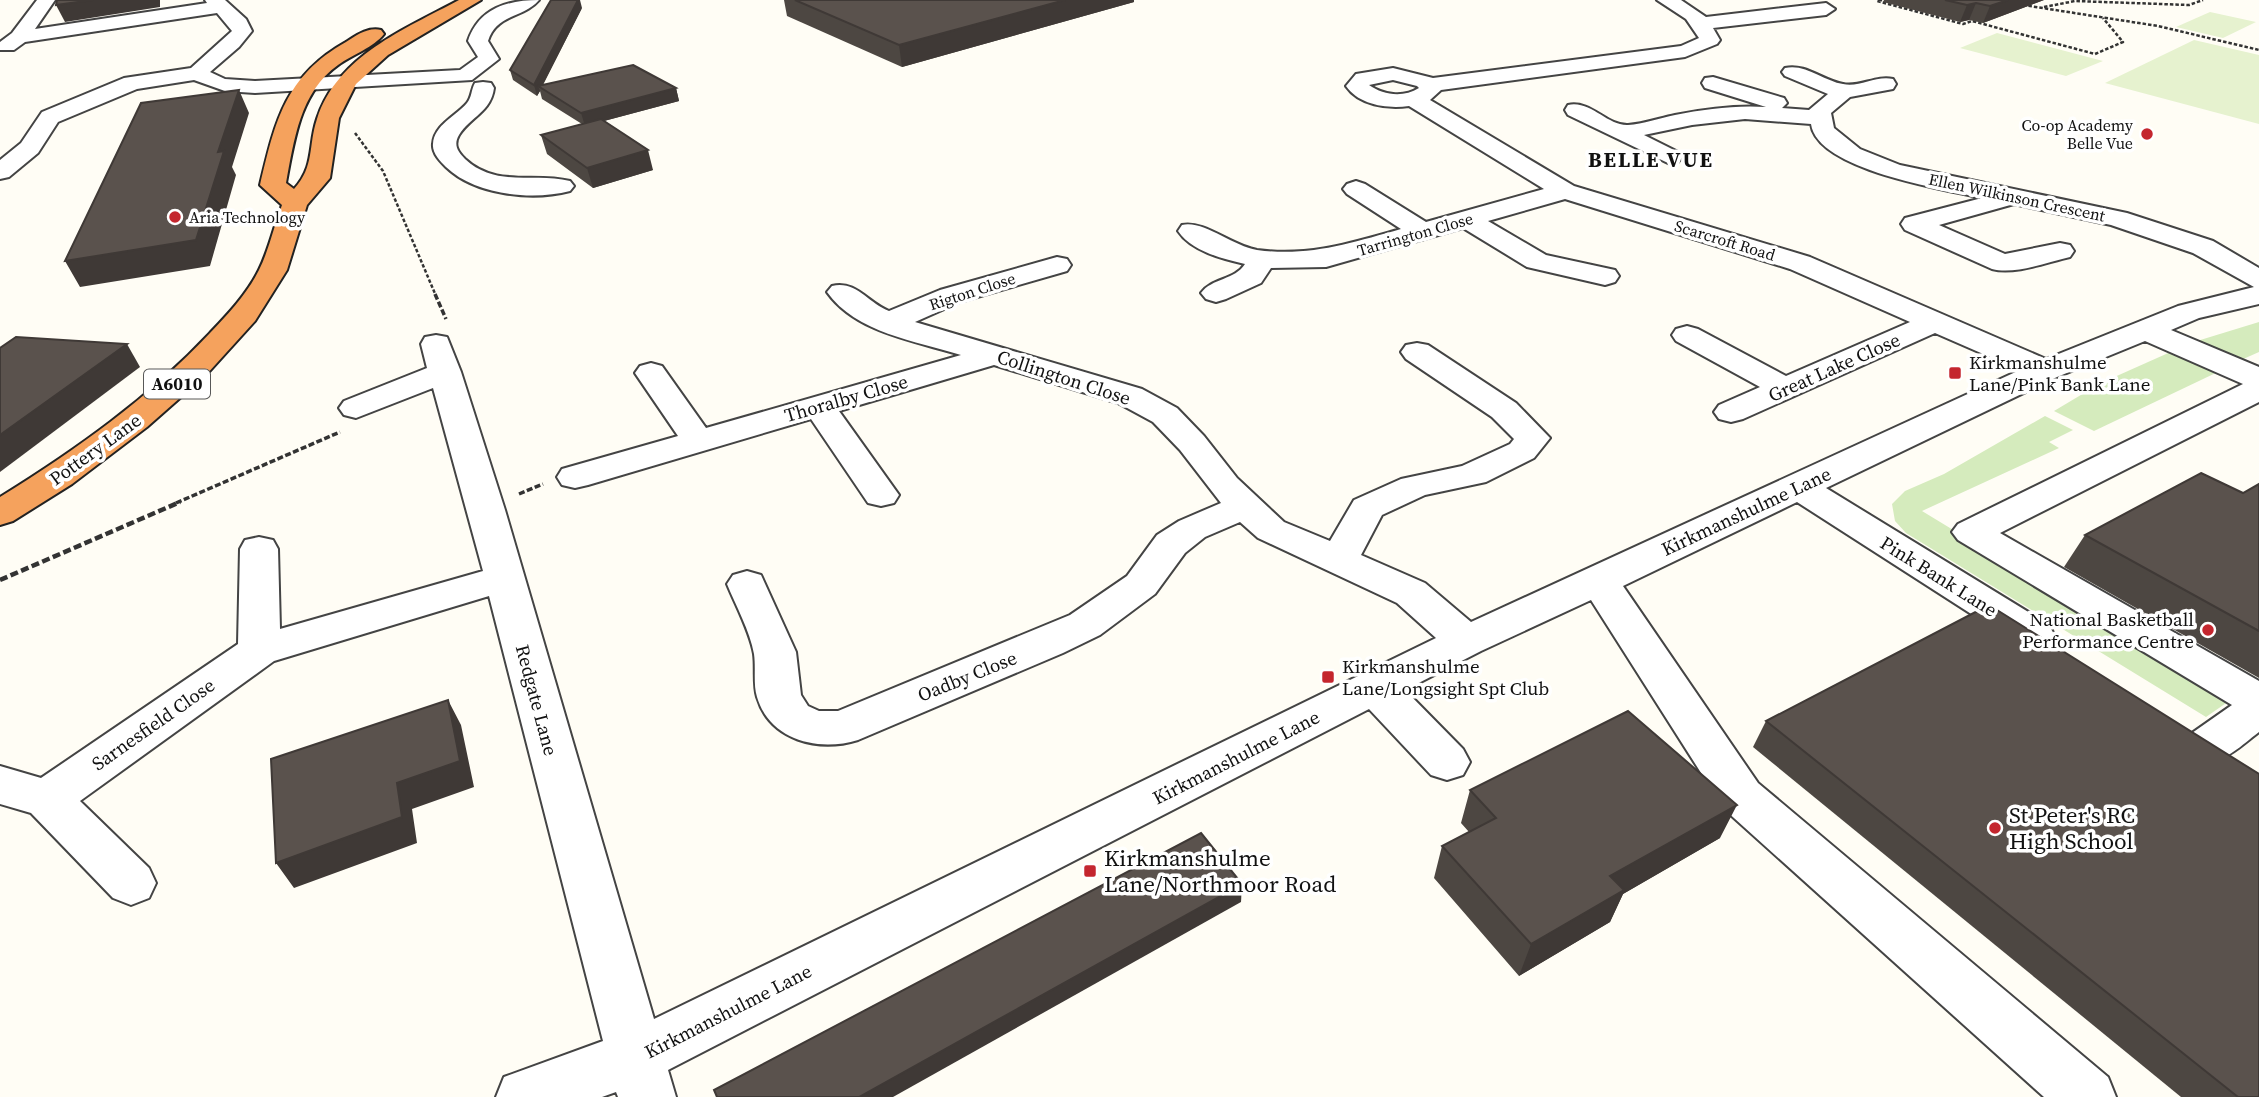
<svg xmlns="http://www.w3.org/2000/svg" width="2259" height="1097" viewBox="0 0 2259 1097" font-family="'Source Serif 4',serif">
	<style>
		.green { fill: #d5ebbd }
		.pitch { fill: #e6f2cf }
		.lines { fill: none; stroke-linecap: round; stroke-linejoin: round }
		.minor-casing { stroke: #444; stroke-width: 4 }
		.highway-casing { stroke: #222; stroke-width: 4 }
		.path-far2 { stroke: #333; stroke-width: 2.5; stroke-dasharray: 3.5 2; stroke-linecap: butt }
		.path-far1 { stroke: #333; stroke-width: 3.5; stroke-dasharray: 6 2.5; stroke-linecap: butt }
		.path { stroke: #333; stroke-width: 4.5; stroke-dasharray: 8 3.5; stroke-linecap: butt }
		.minor { fill: #fff; fill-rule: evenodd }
		.highway { fill: #f5a25d; fill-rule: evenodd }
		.wall { fill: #4d4742 }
		.shaded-wall { fill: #3f3936 }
		.building { fill: #5a524d; stroke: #3f3936; stroke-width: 2 }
		.poi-dot { fill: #c4262e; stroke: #fff; stroke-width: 2.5 }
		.labels { text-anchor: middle; stroke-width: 7; stroke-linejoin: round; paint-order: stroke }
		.far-poi-label { font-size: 16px; fill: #111; stroke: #fff; text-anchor: end }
		.far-street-label { font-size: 16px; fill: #111; stroke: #fff }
		.shield { fill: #fff; stroke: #585858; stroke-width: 2 }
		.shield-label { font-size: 18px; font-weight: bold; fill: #111 }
		.poi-label { font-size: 19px; fill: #111; stroke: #fff; text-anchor: start }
		.street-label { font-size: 19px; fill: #111; stroke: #fff }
		.far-district-label { font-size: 21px; font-weight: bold; letter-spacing: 2px; fill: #111; stroke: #fff }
		.near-poi-label { font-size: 23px; fill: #111; stroke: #fff; text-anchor: start }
	</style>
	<rect width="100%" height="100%" fill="#fffdf5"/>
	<g class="green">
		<polygon points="2259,322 2259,352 2241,360 2197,341"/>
		<polygon points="2175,350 2222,370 2094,431 2054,411 2101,383"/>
		<polygon points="2045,416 2073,430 2049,442 2059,448 1922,511 2232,699 2206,717 1906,533 1895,521 1892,504 1905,491 1944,474"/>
	</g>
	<g class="pitch">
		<polygon points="2210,12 2256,22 2223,38 2176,27"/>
		<polygon points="1997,33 2103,61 2066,76 1960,48"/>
		<polygon points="2194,40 2259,55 2259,124 2105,83"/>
	</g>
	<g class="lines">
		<defs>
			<g id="minor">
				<path d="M37,0H55L35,29L207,3L205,0H225L246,19L252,31L239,47L210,72L225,79L255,81L460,70L478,57L468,41C479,8 508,0 539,0C524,18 496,14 488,41L499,59L472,80L255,93L225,91L194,80L137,89L58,122L38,153L9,177L0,179V160L21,143L42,112L124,78L191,68L232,31L217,13L25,42L14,50H0V42L12,33Z"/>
				<path d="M1657,0H1681L1706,17L1826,3L1835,9L1826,15L1713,28L1720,40L1717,44L1685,57L1441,90L1430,100L1574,186L1810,257L2046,359L2178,306L2254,287L2193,253L2111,225L2014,204L1939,225L2005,254L2060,243L2070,245L2074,251L2070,257C2047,262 2015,275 1992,269L1905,230L1901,224L1905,218L1982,198C1944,189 1817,170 1811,124L1745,119L1692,125L1644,135L1678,152L1682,157L1678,162L1670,164L1568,115L1565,110L1568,105C1591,100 1607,126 1628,125C1643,124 1660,118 1675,115C1705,109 1736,105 1766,107L1705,88L1702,83L1705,78L1713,77L1784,98L1787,103L1782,108L1809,110L1828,94L1785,76L1782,72L1785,68C1805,63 1824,81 1843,84C1859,88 1876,75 1893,79L1896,84L1893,89L1850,97L1831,113L1834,128L1860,149L1900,165L2127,213L2213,241L2259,268V304L2199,318L2171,330L2259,367V402L2000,533L2259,681V732C2235,750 2223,767 2192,757L2185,745L2192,733L2232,705L1958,540L1952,532L1958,524L2243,384L2145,341L2057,377L1826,488L2048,624L2054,634L2048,644L2033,648L2018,644L1797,502L1623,586L1758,783L2108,1077L2116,1097H2044L1724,809L1591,600L1481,651L1405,690L1463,749L1470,762L1463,775L1447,780L1431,775L1369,709L668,1070L676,1097H618L616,1092L602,1097H496L504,1077L603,1041L489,596L274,661L80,801L149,868L156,883L149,898L131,905L113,898L31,813L0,804V766L41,778L238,644L240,549L245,540L259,537L273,540L278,549L280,629L483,571L433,388L356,418L344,415L339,408L344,401L427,368L421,344L425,337L436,335L447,337L461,372L505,510L654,1019L1436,638L1397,603L1258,538L1240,522L1205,537L1185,553L1155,594L1100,635L1063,653L858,740C819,752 770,741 757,697C753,684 756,668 754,654C750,631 736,606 727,584L733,575L747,571L761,575L796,652L801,695L808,706L819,711H838L1070,615L1127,576L1157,535L1179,521L1221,503L1180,450L1153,422L1118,403L994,365L839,411L899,495L894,503L881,506L868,503L811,419L588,485L575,488L562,485L557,477L562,469L678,436L635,373L640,366L651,363L662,366L706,428L961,355C916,341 856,333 827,292L832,286C856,280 868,303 889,311L940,290L1057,257L1067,259L1071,265L1067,271L960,302L915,322L1142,389L1177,408L1204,436L1237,478L1284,522L1330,541L1354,500L1401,479L1462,466L1510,444L1514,439L1492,417L1406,359L1401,352L1406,345L1417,343L1428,345L1516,403L1550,438L1534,458L1486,482L1425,495L1382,515L1361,555L1425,583L1471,622L2020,370L1935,333L1743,419L1731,422L1719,419L1714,412L1719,405L1760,387L1676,341L1672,335L1676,329L1687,326L1698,329L1786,376L1910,322L1790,269L1565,199L1488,221L1546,255L1615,270L1619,276L1615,282L1605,285L1527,267L1463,228L1326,267L1271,268L1261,283L1226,299L1216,302L1206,299L1201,293C1212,278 1235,280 1245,264C1223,259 1191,251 1178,231L1182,225C1204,220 1232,246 1257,250C1309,257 1351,243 1401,229L1347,194L1343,189L1347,184L1356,181L1365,184L1426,222L1544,189L1409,106C1387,109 1359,105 1346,86L1356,74L1393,68L1433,78L1681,46L1699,38L1686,19ZM1393,80L1417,86L1419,88C1403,98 1383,95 1369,85Z"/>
				<path d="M483,82L491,83L494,88C491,112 470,117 459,135C453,145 458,152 465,159C496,188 534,172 570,181L574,186L570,191C532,201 475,195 446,167C440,161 432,153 433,144C434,125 456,116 467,103C472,97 471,90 475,83Z"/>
			</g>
			<path id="highway" d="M459,0H481L388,55L356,84L339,118L330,178L307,205L287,270L255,321L206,375L147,427L72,484L13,521L0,525V497C76,450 149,398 210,333C228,314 247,294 259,270C269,250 274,226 282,205L260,185C275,122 285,76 346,42C357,35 368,27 381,30L384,34C374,47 352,55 338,65C300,92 294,140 286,183L294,189C315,166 308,146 317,119C337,56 405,29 459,0Z"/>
		</defs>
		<use href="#minor" class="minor-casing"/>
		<use href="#highway" class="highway-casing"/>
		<g class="path-far2">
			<polyline points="1882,0 1877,1 1963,24 1972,21 2095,54 2123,42 2103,18"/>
			<polyline points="2023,5 2158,26 2259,50"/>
			<polyline points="2044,7 2075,1 2189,5 2203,0"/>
			<polyline points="355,133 383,171 436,296"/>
		</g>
		<g class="path-far1">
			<polyline points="435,294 446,319"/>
			<polyline points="519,494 543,484"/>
			<polyline points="176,503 340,432"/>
		</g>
		<polyline class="path" points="0,580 180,502"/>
		<use href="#minor" class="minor"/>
		<use href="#highway" class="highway"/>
	</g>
	<g class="wall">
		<polygon points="784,0 1134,0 1134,2 902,67 787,16"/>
		<polygon points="1884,0 2044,0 1983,23 1969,20 1960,22 1883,2"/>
		<polygon points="582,8 543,85 676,88 679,101 604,121 653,170 593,188 547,154 541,135 582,124 542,99 540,91 537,96 513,80 510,70"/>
		<polygon points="2259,484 2259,678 2064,567 2085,535 2243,493"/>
		<polygon points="1766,721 2259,1097 2181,1097 1753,747"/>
		<polygon points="1470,790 1720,838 1623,894 1610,922 1519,976 1434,878 1442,846 1469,832 1461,823"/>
	</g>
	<g class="shaded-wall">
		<polygon points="93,0 160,0 160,7 65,22 56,5"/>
		<polygon points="578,0 580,0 582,8 541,88 538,86 540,91 537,96 534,85"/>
		<polygon points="1065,0 1134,0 1134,2 902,67 899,45"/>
		<polygon points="2008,0 2044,0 1983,23 1990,6"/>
		<polygon points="1976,3 1969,20 1960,22 1967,5"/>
		<polygon points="676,88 679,101 585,126 581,113"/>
		<polygon points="239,90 249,113 232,167 236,175 210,266 80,287 65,261 218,152"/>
		<polygon points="648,150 653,170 593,188 587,168"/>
		<polygon points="127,344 140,367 0,472 0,435"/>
		<polygon points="448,700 461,725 474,787 412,809 417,843 294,888 276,863"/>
		<polygon points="1737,805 1720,838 1623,894 1610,922 1519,976 1531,944 1610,876"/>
		<polygon points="1242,884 1241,902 893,1097 859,1097"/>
	</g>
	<g class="building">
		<polygon points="57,0 93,0 56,5"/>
		<polygon points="551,0 578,0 534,85 510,70"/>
		<polygon points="795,0 1065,0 899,45"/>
		<polygon points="1945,0 2008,0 1990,6 1976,3 1967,5"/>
		<polygon points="633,65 676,88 581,113 538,86"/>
		<polygon points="239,90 218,152 224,151 196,240 65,261 141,103"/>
		<polygon points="601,119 648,150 587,168 541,135"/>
		<polygon points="16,337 127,344 0,435 0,348"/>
		<polygon points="2201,473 2243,493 2259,484 2259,631 2085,535"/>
		<polygon points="1989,605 2259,774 2259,1097 2238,1097 1766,721"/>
		<polygon points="448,700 460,761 397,783 402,817 276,863 271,759"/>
		<polygon points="1628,711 1737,805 1610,876 1624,890 1531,944 1442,846 1496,818 1470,790"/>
		<polygon points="1201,833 1242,884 859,1097 717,1097 714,1090"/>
	</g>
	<g class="poi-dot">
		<circle cx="2147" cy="134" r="7"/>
		<circle cx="175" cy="217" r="7"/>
		<rect x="1948" y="366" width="14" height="14" rx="3.5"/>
		<circle cx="2208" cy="630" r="7"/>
		<rect x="1321" y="670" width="14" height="14" rx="3.5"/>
		<circle cx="1995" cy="828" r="7"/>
		<rect x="1083" y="864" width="14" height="14" rx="3.5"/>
	</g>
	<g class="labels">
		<g class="far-poi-label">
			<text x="2133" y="131">Co-op Academy<tspan x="2133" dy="18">Belle Vue</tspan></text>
			<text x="189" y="223" text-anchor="start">Aria Technology</text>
		</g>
		<g class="far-street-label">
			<text transform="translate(2017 197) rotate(12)" y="6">Ellen Wilkinson Crescent</text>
			<text transform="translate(1415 234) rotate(-16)" y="6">Tarrington Close</text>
			<text transform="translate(1725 240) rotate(17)" y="6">Scarcroft Road</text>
			<text transform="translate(972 291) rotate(-18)" y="6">Rigton Close</text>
		</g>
		<rect class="shield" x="144" y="369.5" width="66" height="29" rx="5"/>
		<g class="shield-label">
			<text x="177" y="390">A6010</text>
		</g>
		<g class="poi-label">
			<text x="1969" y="369">Kirkmanshulme<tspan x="1969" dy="22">Lane/Pink Bank Lane</tspan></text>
			<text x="2194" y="626" text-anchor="end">National Basketball<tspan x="2194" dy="22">Performance Centre</tspan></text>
			<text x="1342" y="673">Kirkmanshulme<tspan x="1342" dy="22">Lane/Longsight Spt Club</tspan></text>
		</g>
		<g class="street-label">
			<text transform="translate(1834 367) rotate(-24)" y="7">Great Lake Close</text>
			<text transform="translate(1064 377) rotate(18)" y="7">Collington Close</text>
			<text transform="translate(846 398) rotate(-16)" y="7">Thoralby Close</text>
			<text transform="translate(95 449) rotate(-36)" y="7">Pottery Lane</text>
			<text transform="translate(1746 511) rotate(-25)" y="7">Kirkmanshulme Lane</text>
			<text transform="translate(1939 576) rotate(32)" y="7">Pink Bank Lane</text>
			<text transform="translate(967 676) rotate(-22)" y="7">Oadby Close</text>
			<text transform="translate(537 700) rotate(75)" y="7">Redgate Lane</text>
			<text transform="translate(153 724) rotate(-35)" y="7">Sarnesfield Close</text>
			<text transform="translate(1236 757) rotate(-27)" y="7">Kirkmanshulme Lane</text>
			<text transform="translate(728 1011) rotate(-27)" y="7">Kirkmanshulme Lane</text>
		</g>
		<g class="far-district-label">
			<text x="1651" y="167">BELLE VUE</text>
		</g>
		<g class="near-poi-label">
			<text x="2009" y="823">St Peter's RC<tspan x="2009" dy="26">High School</tspan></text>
			<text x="1104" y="866">Kirkmanshulme<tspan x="1104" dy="26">Lane/Northmoor Road</tspan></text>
		</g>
	</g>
</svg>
